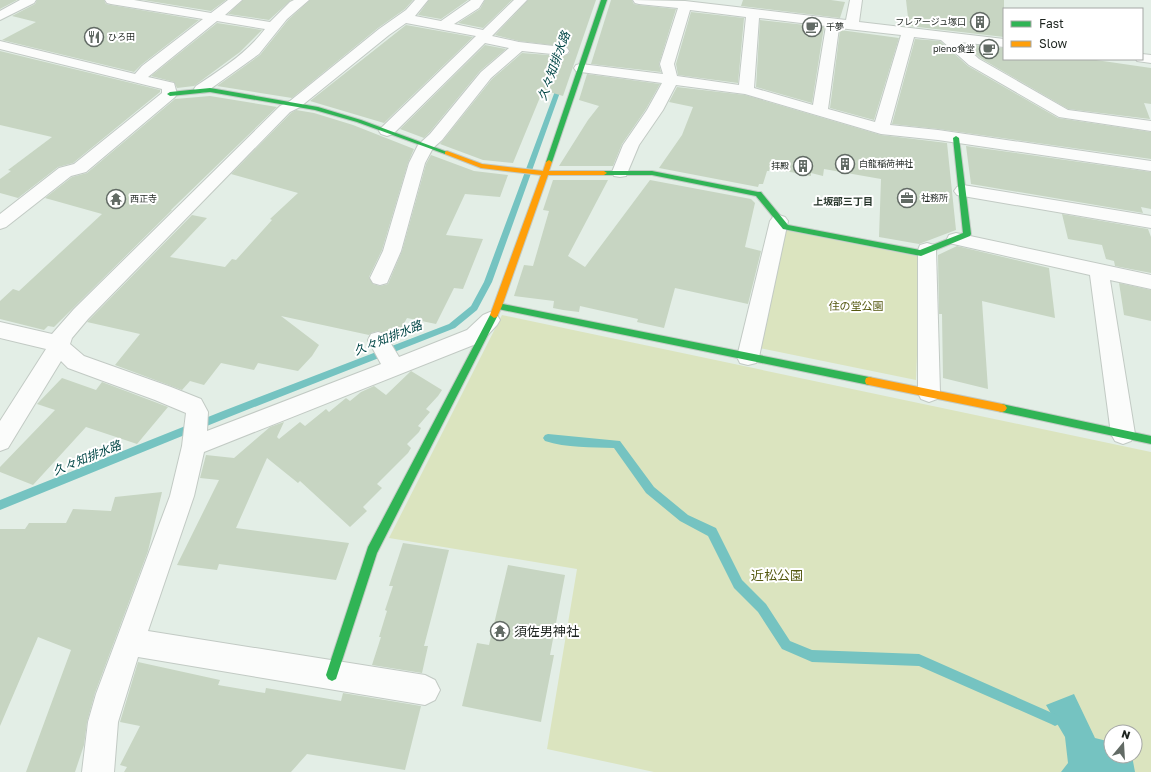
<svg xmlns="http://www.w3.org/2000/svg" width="1151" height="772" viewBox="0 0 1151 772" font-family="'Golos Text','Noto Sans JP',sans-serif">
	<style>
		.green { fill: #dbe4bf; fill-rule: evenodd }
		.water { fill: #75c3c1 }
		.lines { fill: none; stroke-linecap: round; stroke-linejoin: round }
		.stream { fill: #75c3c1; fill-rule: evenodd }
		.building { fill: #c7d5c2 }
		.street-casing { stroke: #c2cac4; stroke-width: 2 }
		.fast-casing { stroke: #c2cac4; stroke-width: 2 }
		.slow-casing { stroke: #c2cac4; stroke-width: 2 }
		.street { fill: #fbfcfb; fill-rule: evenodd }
		.fast { fill: #30b455; fill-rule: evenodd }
		.slow { fill: #ff9f0a; fill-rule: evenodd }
		.labels { text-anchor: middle; stroke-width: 4; stroke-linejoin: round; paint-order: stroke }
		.far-poi-label { font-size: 9px; fill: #1d241f; stroke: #fff; text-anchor: start }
		.far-neighbourhood-label { font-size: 10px; font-weight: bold; fill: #26352a; stroke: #fff }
		.park-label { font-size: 11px; fill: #555911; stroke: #fff }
		.water-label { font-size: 12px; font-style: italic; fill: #034747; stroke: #fff }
		.near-park-label { font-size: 13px; fill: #555911; stroke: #fff }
		.near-poi-label { font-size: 13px; fill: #1d241f; stroke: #fff; text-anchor: start }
	</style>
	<rect width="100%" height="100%" fill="#e3eee6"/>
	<g class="green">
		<polygon points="783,230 921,257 916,380 759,348"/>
		<path d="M502,315L1151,452V772H654L547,749L577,569L389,538ZM1111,732H1135V756H1111Z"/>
	</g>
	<polygon class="water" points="1074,694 1095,738 1111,742 1111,756 1132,756 1135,772 1061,772 1068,763 1065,737 1046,705"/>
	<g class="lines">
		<g class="stream">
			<polygon points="558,83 563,84 492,282 477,310 455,328 229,417 0,510 0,500 223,411 449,324 471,306 484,282"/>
			<path d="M548,434L620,441L654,487L688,515L716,528L742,580L766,604L790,641L812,650L919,654L1059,716L1061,720L1059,724L1055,726L1051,724L919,666L812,662L782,649L758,612L734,588L708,536L680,521L646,493L614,448C592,447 566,448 545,441L543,438L545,435Z"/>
		</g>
	</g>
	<g class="building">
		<polygon points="0,0 17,0 0,9"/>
		<polygon points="37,0 104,0 106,4 111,5 199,20 141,65 134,72 2,40 36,22 12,16 35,4"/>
		<polygon points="143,0 226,0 211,11"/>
		<polygon points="243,0 291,0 269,20 228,14"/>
		<polygon points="310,0 413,0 405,9 378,28 292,98 217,86 260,55 288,20"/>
		<polygon points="429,0 468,0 441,19 418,15"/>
		<polygon points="485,0 512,0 483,28 458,23 480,9"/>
		<polygon points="528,0 596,0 563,96 543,90 513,163 483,160 440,144 492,79 522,53 562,56 567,55 570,52 567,47 519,41 495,35"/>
		<polygon points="611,0 632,0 634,4 639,5 676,9 659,64 661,72 591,64"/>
		<polygon points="743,0 831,0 845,2 840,18 741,6"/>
		<polygon points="906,0 1004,0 1004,37 909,26"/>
		<polygon points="691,12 744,18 738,83 678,75 676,64"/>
		<polygon points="760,20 824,27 812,103 756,87"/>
		<polygon points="217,23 262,30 240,52 194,86 177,88 174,82 151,76"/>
		<polygon points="406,25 473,37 384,123 310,101"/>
		<polygon points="840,30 899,38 874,120 830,108"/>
		<polygon points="915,39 940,41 968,66 1058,118 1151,132 1151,159 938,129 892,124"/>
		<polygon points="965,44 1004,48 1004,59 1089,59 1151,68 1151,104 1144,103 1150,119 1068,109 980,58"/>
		<polygon points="485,45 506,49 480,71 429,133 424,138 400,129"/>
		<polygon points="0,51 160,90 160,92 73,163 58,167 18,198 0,193 0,179 11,171 8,170 52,137 0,125"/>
		<polygon points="587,74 660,84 646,109 622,144 613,166 559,166 588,120 599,106 579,100"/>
		<polygon points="677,87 745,95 881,135 947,143 956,230 919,244 879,237 881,179 824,169 823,176 811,173 811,176 770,168 769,171 767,171 763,184 759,184 758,187 659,168 682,135 693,107 669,102"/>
		<polygon points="210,96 277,107 175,206 171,210 172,210 54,327 48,326 44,330 0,319 0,301 13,289 19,291 102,214 45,198 72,177 87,173 175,99"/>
		<polygon points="296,110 314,113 353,125 414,149 408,163 382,250 369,277 373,284 380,286 388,284 402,251 426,164 431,155 474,171 508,175 500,197 465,194 446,235 483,239 463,289 454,288 436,324 407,318 395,340 390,339 385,333 378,331 371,333 369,335 281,316 319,345 312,356 298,371 258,363 254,370 221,363 204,385 190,381 182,390 115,365 140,334 87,322 192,215 207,218 170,257 225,267 232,259 236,260 272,220 270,219 298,193 231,174 291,113"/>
		<polygon points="966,146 1151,172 1151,209 1141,207 1143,213 971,184"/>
		<polygon points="553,180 608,180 568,256 585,267 650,180 751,199 755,203 745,247 761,251 748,304 675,288 664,328 637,322 638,319 580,306 579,312 563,310 553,308 554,301 514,296 524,265 533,266 549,211 543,210"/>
		<polygon points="1062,214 1148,229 1151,237 1151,273 1115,266 1114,261 1106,259 1102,245 1068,239"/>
		<polygon points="957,246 1049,268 1055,318 982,301 988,389 943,378 942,314 939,314 938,255"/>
		<polygon points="1119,283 1151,290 1151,321 1124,315"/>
		<polygon points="411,371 442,390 438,396 426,409 430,412 418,426 421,428 419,432 407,444 411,448 408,453 377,484 382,488 363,507 367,511 350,527 300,481 298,483 267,458 236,528 349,543 336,580 219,564 217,570 177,565 219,480 200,478 206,455 234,458 270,427 284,422 277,437 279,439 300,422 305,426 326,409 329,412 346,398 350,401 361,392 374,386 386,395"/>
		<polygon points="62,378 96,390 102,382 168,407 137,444 86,427 33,485 0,472 0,467 55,410 37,404"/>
		<polygon points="162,492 148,551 95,693 87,722 84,745 75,772 26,772 71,650 38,637 0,726 0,529 25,529 29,523 66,523 73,509 111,511 115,497"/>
		<polygon points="403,543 449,550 424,646 428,646 422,673 372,665 381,637 379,637 387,611 385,610 393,586 389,586"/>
		<polygon points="508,565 565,575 550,655 554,655 541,722 462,706 477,643 489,645"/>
		<polygon points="138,662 220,680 218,685 265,693 266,688 341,701 343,693 421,706 405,770 307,754 291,772 124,772 127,767 120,765 140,726 120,722"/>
	</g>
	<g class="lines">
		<defs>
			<g id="street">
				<polygon points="20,0 36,0 34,3 0,20 0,11"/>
				<path d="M105,0H134L211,13L228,0H242L225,15L270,22L290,2L294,0H309L287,19L259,54L206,92L201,93L196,92L194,89L196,86C221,69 246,54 265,29L217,21L148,77L174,83L177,94L175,97L86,172L71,176L6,227L0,229V214L59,168L74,164L162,93V89L0,49V41L135,74L142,66L203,19L111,4L107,3Z"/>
				<polygon points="415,0 428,0 415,16 441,21 471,0 484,0 479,8 454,24 483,30 514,0 527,0 492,36 519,42 562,47 567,48 569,51 567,54 562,55 522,51 491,78 442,140 433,148 425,163 401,251 387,283 380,285 373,283 370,278 383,251 409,163 418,145 430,134 481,72 509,48 485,43 393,134 387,136 381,134 379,131 381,128 476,36 406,23 389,35 300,107 290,112 88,319 72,338 70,344 84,356 171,387 201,399 208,412 207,431 381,364 368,340 371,334 378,332 385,334 399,357 467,330 483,315 490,312 497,315 500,320 497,325 481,342 204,452 194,496 148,631 425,675 435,680 440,690 435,700 425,705 138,657 118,722 114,772 82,772 88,722 96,694 170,496 182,446 186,413 155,400 68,368 61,361 8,448 0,451 0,421 46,349 0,338 0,322 52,334 74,309 280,106 290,101 379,29 406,10"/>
				<path d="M633,0L685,1L846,20L850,0H862L859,22L1004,39V47L960,42L979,59L1068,110L1151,121V131L1059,117L969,65L941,40L914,37L890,125L938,130L1151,161V171L938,140L881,134L745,94L676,85L663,110L639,145L626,176L620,177L614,176L612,172L623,145L647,110L662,83L581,72L576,71L574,68L576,65L581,64L663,74L660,64L678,8L639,4L635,3ZM690,10L746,17L739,85L677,76L674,64ZM759,18L826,26L813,105L754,88ZM839,28L901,35L875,122L828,109Z"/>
				<polygon points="1142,54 1151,55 1151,63 1137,61 1136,59 1142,59"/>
				<polygon points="963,185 1151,216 1151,228 957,195 954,191 957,187"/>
				<polygon points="779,215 785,217 788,221 759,357 756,363 748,365 740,363 737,357 770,221 773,217"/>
				<polygon points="956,233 1151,275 1151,289 1110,280 1135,434 1131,441 1123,444 1115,441 1111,434 1090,275 949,243 947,239 949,235"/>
				<polygon points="927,243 934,245 936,250 940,393 937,399 929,402 921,399 918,393 918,250 920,245"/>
			</g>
			<g id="fast">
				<polygon points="601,0 607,0 552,162 549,164 547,163 546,162"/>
				<polygon points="210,88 318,107 361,120 450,153 449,154 445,154 357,122 315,110 210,92 170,96 167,94 170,92"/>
				<polygon points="956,136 959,138 971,234 970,236 921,256 783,229 756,196 652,175 604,175 601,173 604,171 652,171 758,192 761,192 788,225 920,250 963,233 953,138"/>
				<polygon points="498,303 869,377 872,378 873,381 872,384 869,385 498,309 494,306"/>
				<polygon points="494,312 498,315 377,553 336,679 332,681 328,679 326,675 368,547 490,315"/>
				<polygon points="1002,404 1151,436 1151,444 1002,412 999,411 997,408 999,405"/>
			</g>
			<g id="slow">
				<polygon points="447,151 482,164 543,171 546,162 549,160 552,162 549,171 604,171 607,173 604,175 548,175 502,306 497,317 494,318 490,315 541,175 481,168 445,154 445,152"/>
				<polygon points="869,377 1002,404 1005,405 1007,408 1005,411 1002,412 869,385 866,384 865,381 866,378"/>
			</g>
		</defs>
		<use href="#street" class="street-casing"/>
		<use href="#fast" class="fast-casing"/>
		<use href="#slow" class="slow-casing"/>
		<use href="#street" class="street"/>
		<use href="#fast" class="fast"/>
		<use href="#slow" class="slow"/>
	</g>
	<defs>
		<symbol id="building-ring" viewBox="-11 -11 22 22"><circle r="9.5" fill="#fff" stroke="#626b65" stroke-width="1.5"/><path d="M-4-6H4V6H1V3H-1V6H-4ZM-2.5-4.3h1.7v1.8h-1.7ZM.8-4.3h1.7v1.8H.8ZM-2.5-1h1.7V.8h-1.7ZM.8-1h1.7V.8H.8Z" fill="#626b65"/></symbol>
		<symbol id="cafe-ring" viewBox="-11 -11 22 22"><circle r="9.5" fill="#fff" stroke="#626b65" stroke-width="1.5"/><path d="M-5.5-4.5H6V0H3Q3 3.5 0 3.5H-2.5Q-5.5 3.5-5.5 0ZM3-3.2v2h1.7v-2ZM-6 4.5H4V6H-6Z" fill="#626b65"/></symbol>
		<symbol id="restaurant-ring" viewBox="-11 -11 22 22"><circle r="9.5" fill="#fff" stroke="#626b65" stroke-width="1.5"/><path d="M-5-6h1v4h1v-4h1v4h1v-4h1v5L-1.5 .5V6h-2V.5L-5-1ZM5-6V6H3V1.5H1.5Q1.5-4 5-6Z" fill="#626b65"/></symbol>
		<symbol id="office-ring" viewBox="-11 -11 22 22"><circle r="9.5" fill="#fff" stroke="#626b65" stroke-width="1.5"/><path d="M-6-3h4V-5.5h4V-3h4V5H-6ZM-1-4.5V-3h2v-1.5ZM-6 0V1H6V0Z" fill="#626b65"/></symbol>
		<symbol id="temple-ring" viewBox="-11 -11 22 22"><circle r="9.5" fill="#fff" stroke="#626b65" stroke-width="1.5"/><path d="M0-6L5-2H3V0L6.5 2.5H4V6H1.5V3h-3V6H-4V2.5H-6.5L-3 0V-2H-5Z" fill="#626b65"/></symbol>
	</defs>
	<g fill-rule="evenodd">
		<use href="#building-ring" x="969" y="11" width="22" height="22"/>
		<use href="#cafe-ring" x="801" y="16" width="22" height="22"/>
		<use href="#restaurant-ring" x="83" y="26" width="22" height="22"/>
		<use href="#cafe-ring" x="978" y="38" width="22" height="22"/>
		<use href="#building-ring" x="834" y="153" width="22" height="22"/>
		<use href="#building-ring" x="792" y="155" width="22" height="22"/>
		<use href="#office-ring" x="896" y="187" width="22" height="22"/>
		<use href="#temple-ring" x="105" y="188" width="22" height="22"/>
		<use href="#temple-ring" x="489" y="620" width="22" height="22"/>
	</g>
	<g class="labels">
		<g class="far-poi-label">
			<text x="966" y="25" text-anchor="end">フレアージュ塚口</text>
			<text x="826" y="30">千夢</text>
			<text x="108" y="40">ひろ田</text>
			<text x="975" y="52" text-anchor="end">pieno食堂</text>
			<text x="859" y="167">白龍稲荷神社</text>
			<text x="789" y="169" text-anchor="end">拝殿</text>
			<text x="921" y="201">社務所</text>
			<text x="130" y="202">西正寺</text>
		</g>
		<g class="far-neighbourhood-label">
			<text x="843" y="205">上坂部三丁目</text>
		</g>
		<g class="park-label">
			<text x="856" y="310">住の堂公園</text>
		</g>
		<g class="water-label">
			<text transform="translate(554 66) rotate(-70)" y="4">久々知排水路</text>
			<text transform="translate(388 338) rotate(-22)" y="4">久々知排水路</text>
			<text transform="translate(87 458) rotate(-22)" y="4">久々知排水路</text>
		</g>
		<g class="near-park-label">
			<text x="777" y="580">近松公園</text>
		</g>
		<g class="near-poi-label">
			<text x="514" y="636">須佐男神社</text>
		</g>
	</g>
	<rect x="1003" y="8" width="140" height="52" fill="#ffffff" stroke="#a5a7a5"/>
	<rect x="1011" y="21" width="20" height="6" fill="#30b455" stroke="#a5a7a5"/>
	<text x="1039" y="28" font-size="12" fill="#1d241f">Fast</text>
	<rect x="1011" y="41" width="20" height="6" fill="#ff9f0a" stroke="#a5a7a5"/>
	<text x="1039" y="48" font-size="12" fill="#1d241f">Slow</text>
	<g transform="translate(1123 744) rotate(18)"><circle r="19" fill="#ffffff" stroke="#a5a7a5"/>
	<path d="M0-3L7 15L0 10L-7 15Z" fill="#626b65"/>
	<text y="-6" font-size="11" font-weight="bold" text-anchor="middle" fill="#1d241f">N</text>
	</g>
</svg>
